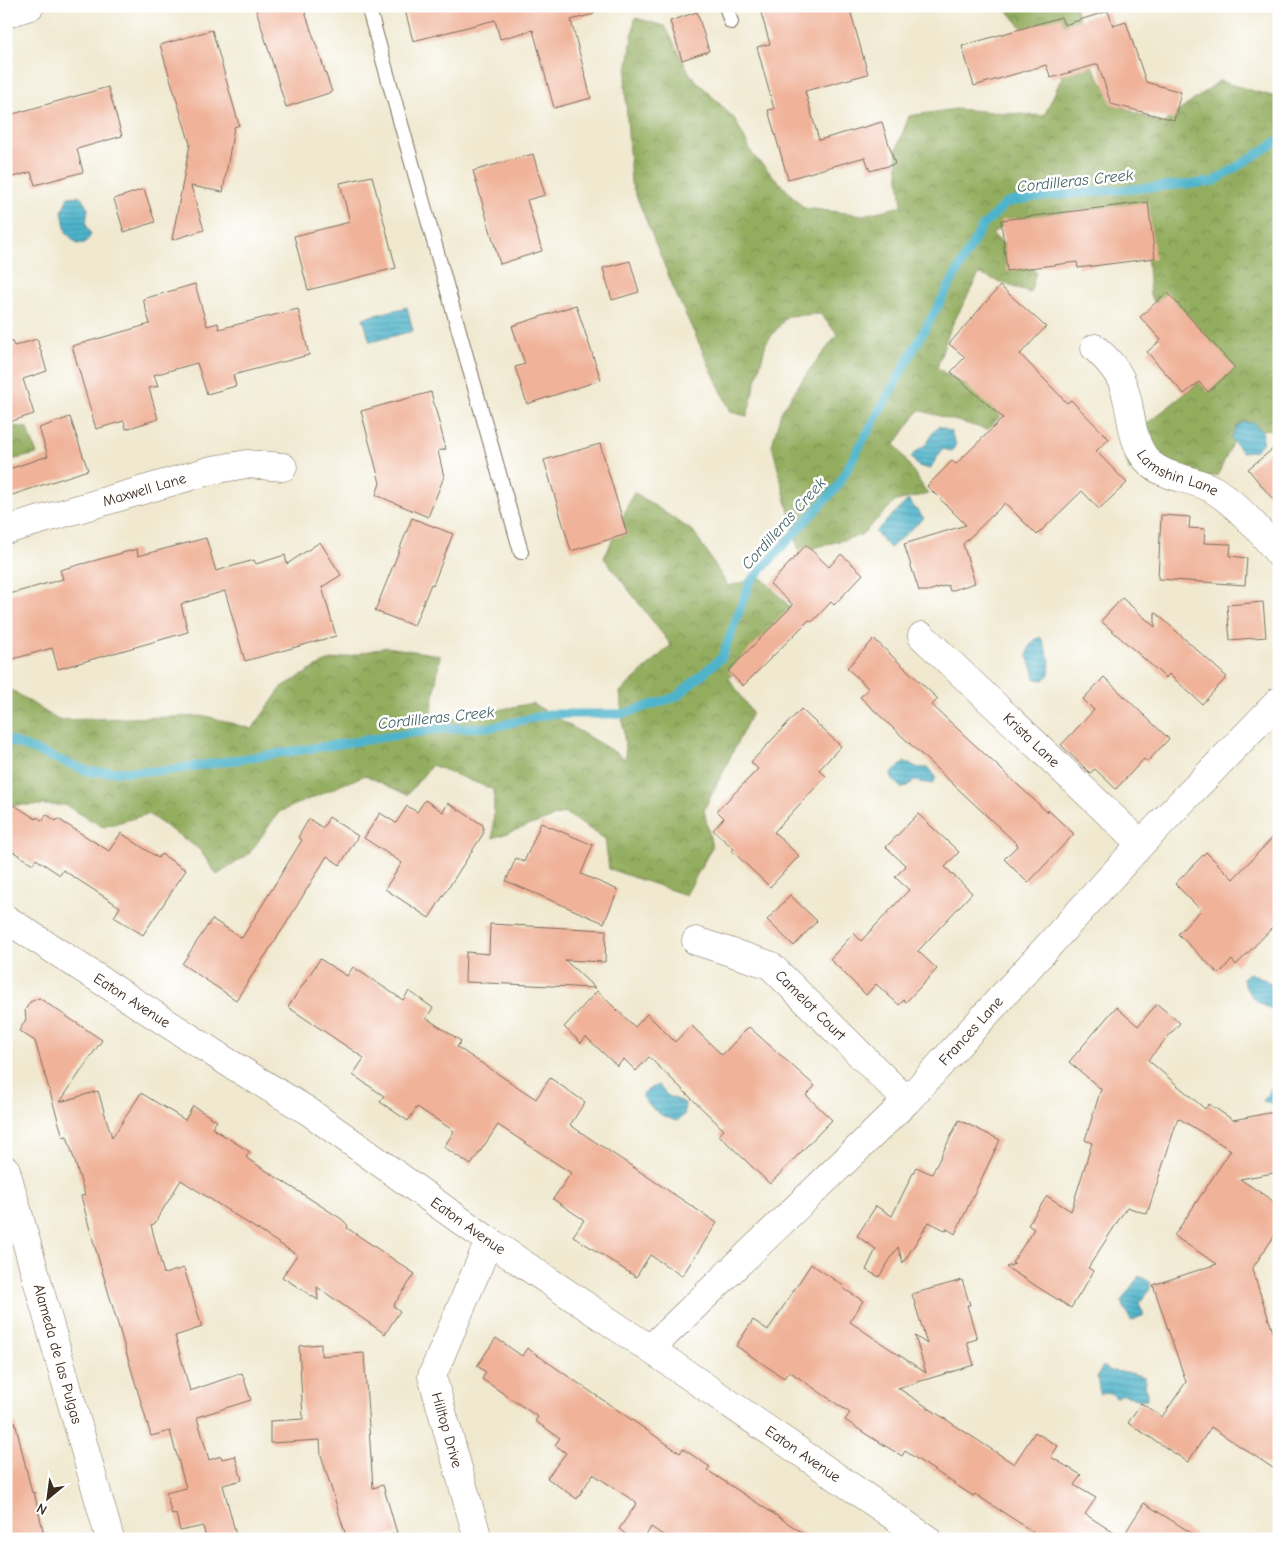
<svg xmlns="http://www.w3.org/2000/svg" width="1285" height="1545" viewBox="0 0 1285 1545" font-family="'Comic Neue',sans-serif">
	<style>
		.forest { fill: url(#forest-crowns); stroke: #676c3e }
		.water { fill: url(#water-rules); stroke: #446f74 }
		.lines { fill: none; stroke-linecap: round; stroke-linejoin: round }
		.stream { stroke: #4db4cb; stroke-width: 9 }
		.building { fill: #f0b39a }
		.service-casing { stroke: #7a6d5c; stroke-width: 16 }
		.minor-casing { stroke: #7a6d5c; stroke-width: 29 }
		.secondary-casing { stroke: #7a6d5c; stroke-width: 29 }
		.service { stroke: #fff; stroke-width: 14 }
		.minor { stroke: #fff; stroke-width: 28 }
		.secondary { stroke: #fff; stroke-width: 28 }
		.labels { text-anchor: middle; stroke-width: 5; stroke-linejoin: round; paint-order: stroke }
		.street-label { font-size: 15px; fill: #3b2a1e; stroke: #fff }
		.water-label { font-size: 16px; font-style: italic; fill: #426163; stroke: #fff }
	</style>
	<defs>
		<pattern id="forest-crowns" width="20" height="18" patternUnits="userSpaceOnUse" patternTransform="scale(1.25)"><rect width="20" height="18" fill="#93ad5f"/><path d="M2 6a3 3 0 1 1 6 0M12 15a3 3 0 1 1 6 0" fill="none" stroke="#798d4e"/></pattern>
		<pattern id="water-rules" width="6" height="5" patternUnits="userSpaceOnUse" patternTransform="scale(1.25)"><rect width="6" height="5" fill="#4db4cb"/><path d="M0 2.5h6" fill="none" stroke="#4193a4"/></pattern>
	</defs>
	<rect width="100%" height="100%" fill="#fff"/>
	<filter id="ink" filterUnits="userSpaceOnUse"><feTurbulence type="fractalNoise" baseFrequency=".02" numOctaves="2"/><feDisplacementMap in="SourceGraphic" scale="10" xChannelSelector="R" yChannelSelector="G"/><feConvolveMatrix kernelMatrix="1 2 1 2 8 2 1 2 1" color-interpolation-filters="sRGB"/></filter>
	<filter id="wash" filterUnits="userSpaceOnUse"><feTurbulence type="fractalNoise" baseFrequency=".0096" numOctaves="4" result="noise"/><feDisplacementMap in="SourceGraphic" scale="20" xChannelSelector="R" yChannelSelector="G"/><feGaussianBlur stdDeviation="1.12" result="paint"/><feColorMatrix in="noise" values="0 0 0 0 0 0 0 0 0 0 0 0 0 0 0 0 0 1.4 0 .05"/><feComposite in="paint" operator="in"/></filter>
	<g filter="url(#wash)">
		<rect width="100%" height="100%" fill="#f0e9d0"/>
		<g class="forest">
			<polygon points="991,6 1075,6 1093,68 1117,105 1162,124 1219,81 1279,98 1279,437 1269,429 1236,434 1218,475 1176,487 1129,470 1122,443 1205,378 1187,346 1150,296 1146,237 1011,219 992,234 1036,272 1030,293 979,274 949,331 937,368 1006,410 988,430 919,410 895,444 928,494 896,501 861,535 799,552 772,445 781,412 807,373 838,334 820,314 787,316 766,343 747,416 731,412 676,294 631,183 625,85 635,18 665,26 690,74 734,118 753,155 804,208 863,215 902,206 896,151 909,116 955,109 1044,116 1062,77 1008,11"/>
			<polygon points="6,425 27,428 37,454 6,461"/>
			<polygon points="634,492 694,532 728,586 762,578 796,613 729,678 752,713 704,810 712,847 686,895 609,869 605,839 565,813 493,838 494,790 432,765 407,795 365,775 279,812 249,854 217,875 199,849 148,814 103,827 65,805 6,805 6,689 15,692 58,720 206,716 252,729 282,687 325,662 386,647 440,655 430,724 532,703 626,759 620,692 671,645 604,558"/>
		</g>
		<g class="water">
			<polygon points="80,196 88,208 86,224 91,235 85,243 77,244 66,232 62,211 68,197"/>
			<polygon points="407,307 413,331 370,342 363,318"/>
			<polygon points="1244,422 1254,423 1263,433 1262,444 1255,451 1242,452 1231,439 1236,427"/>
			<path d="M939,426L951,432L956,444L952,451L942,449L930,469L918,466L911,457C916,450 923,448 927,443C932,436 931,432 939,426Z"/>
			<polygon points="908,500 924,518 890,548 875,532"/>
			<path d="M1040,637C1046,643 1045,652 1050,660L1049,674L1044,680L1035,679L1033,669L1027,657C1029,647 1030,642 1040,637Z"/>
			<polygon points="905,762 919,768 929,768 936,777 933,784 914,781 902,789 892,779 891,773"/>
			<path d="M1249,973C1267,978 1279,986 1279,1007L1274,1010C1258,1004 1246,995 1243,978Z"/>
			<path d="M658,1085L668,1096L685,1103L684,1115L677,1121C660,1116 651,1110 642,1095L648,1089Z"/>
			<polygon points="1279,1085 1279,1105 1263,1101 1273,1086"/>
			<polygon points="1139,1276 1150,1282 1150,1289 1139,1303 1144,1315 1131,1321 1121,1301"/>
			<polygon points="1103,1366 1111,1371 1126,1372 1145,1377 1146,1382 1144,1386 1147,1393 1147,1399 1140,1400 1123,1394 1116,1398 1111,1393 1100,1394 1097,1377"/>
		</g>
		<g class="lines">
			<polyline class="stream" points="6,739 90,772 163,771 438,729 492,727 550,714 622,714 676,697 722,657 750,582 837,487 982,227 1006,203 1034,197 1213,182 1279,140"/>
		</g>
		<g id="blocks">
			<g class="building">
				<polygon points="255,6 303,6 332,92 286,107"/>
				<polygon points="404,6 593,6 594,14 571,20 591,98 554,108 533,30 500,39 495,20 413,41"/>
				<polygon points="759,6 801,6 802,12 821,6 849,6 868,74 805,91 819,140 882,122 895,164 870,171 865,157 788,179 768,110 774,109 757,47 770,44"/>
				<polygon points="1108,11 1113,26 1126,22 1146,82 1181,92 1174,120 1111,104 1098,64 1051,78 1046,65 974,86 962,46 1061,17 1064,25"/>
				<polygon points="697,12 709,51 682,60 670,21"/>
				<polygon points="212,30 239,125 234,127 223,192 191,186 204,230 172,240 190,144 160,45"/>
				<polygon points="108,87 122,136 77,149 83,172 35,185 31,172 6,179 6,116"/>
				<polygon points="533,154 545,195 527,200 542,251 500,264 473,171"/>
				<polygon points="372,176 396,268 308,290 294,236 350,222 340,183"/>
				<polygon points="144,189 155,222 124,232 114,199"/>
				<polygon points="1148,202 1155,258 1078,268 1077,262 1007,271 1001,220"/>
				<polygon points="630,261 639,292 612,300 603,268"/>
				<polygon points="195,284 207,326 218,323 219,329 298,309 309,355 233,375 236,386 207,394 197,363 154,375 158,386 149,388 158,419 126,429 124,421 96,429 72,346 150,324 143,299"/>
				<polygon points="1000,286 1046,327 1020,354 1067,403 1071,400 1109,439 1096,451 1127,483 1099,509 1082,491 1037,535 1005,503 963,544 975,583 950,591 948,585 928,591 919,591 904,544 966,525 927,486 952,461 956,464 1003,418 951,372 965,357 949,344"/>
				<polygon points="1167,292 1235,368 1208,392 1199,382 1184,394 1147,352 1161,340 1140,317"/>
				<polygon points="576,305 601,380 527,404 515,367 525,364 512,326"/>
				<polygon points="37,339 47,371 23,379 34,414 6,423 6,342 12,341 14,346"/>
				<polygon points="431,392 446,449 438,451 444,477 428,517 376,495 380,483 361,411"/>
				<polygon points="70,417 88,470 6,497 6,470 48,456 39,428"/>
				<polygon points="600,444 627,534 571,551 544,460"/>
				<polygon points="1279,444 1279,507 1248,469"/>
				<polygon points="1161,515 1190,517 1189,528 1205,529 1204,543 1231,544 1230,556 1247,558 1245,585 1158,579"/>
				<polygon points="412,518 453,534 433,585 431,584 414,626 375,611"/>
				<polygon points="206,538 216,571 254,560 256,564 285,555 287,564 320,542 341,575 322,587 336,636 245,661 225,591 181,604 188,632 58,669 52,648 6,661 6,595 63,579 60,570 137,549 138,556"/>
				<polygon points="806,545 829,567 841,554 863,574 834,605 831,602 812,622 809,620 743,686 728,671 793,605 770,584"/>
				<polygon points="1122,598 1155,627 1155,612 1227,677 1202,704 1169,674 1166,678 1101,621"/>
				<polygon points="1263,602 1266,637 1230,640 1227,605"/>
				<polygon points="874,639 938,699 932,705 1047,812 1048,810 1074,834 1028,883 1004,859 1018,845 860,697 869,689 847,668"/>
				<polygon points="1104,677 1169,739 1147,762 1144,759 1116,789 1095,769 1090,773 1061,745 1094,710 1083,699"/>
				<polygon points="801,709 841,746 819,770 826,776 774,832 799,856 770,887 732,851 734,849 713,830 724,818 717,811 758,769 751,762"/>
				<polygon points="425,800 443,812 448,803 483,825 483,834 429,918 385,889 402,863 364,838 380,813 396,823 407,806 417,812"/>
				<polygon points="14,805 36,819 37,817 43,821 46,814 56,821 58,819 109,851 121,833 158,858 161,854 186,870 143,935 114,917 120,907 63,870 60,875 36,859 33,864 12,851 13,849 6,845 6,817"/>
				<polygon points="918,814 959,852 945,867 972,893 918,951 937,969 906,1002 904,1000 899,1005 876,984 866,995 830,959 854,933 861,941 909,890 895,877 906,866 886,847"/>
				<polygon points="329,817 358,836 340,865 327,856 284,927 236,1000 182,964 212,919 242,938 302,840 298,837 309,819 323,828"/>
				<polygon points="541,823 593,845 581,874 618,890 604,923 506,881 516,858 524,862"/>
				<polygon points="1279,831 1279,921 1236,965 1232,960 1219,974 1178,934 1201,910 1175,884 1206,852 1233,879"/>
				<polygon points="790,895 817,921 794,946 767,920"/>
				<polygon points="490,924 606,930 605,962 565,960 595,988 465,982 466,952 489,954"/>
				<polygon points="320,959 347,976 353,967 403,1000 409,991 433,1008 426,1018 461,1041 457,1047 536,1099 550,1078 585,1102 570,1125 717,1223 682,1276 650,1255 636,1277 573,1236 584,1220 553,1199 571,1173 498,1125 471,1165 444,1147 454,1131 417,1107 408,1121 380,1102 384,1096 353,1075 364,1058 288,1007"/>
				<polygon points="597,991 635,1027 647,1014 675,1042 691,1025 722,1055 749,1027 815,1086 806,1095 832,1120 770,1184 719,1135 724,1130 649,1057 636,1071 624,1059 617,1066 586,1037 581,1043 564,1027"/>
				<polygon points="39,998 102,1040 60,1102 98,1091 112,1138 141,1093 185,1120 193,1106 217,1121 212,1128 250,1152 246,1157 248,1159 343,1220 348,1226 347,1228 415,1274 393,1306 400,1311 385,1334 317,1287 318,1300 282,1277 297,1255 181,1180 154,1224 151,1225 164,1274 184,1268 202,1327 175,1336 190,1391 242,1373 251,1400 197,1417 209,1460 221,1456 222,1459 235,1456 242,1480 223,1485 237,1539 206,1539 203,1526 180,1531 176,1514 172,1515 166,1493 186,1488 170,1431 151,1436 90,1230 81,1196 85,1195 67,1136 63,1137 35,1041 19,1031 26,1019 25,1010 30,1002"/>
				<polygon points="1157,1004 1180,1023 1148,1060 1205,1109 1209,1104 1233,1120 1279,1111 1279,1172 1240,1179 1279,1205 1279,1229 1252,1269 1274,1335 1279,1338 1279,1472 1211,1427 1188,1462 1128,1423 1141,1403 1162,1417 1186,1382 1153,1285 1217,1264 1174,1236 1231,1150 1178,1118 1147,1214 1127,1207 1088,1268 1094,1271 1071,1308 1006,1267 1015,1264 1012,1263 1034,1229 1028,1225 1047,1196 1071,1211 1092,1143 1085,1140 1101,1089 1069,1062 1116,1007 1138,1026"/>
				<polygon points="959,1120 1000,1140 955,1234 946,1228 947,1231 929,1222 903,1263 898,1247 879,1277 866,1270 876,1249 857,1236 876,1206 892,1216 916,1167 932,1174"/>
				<polygon points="811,1264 844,1286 843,1288 863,1301 850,1322 926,1373 915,1336 927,1344 912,1294 962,1280 970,1305 967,1305 977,1339 967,1342 974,1365 898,1388 1014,1464 1035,1432 1058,1446 1051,1457 1081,1475 1074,1485 1096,1498 1085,1514 1122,1538 1144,1503 1201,1539 1044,1539 975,1494 973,1496 905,1451 902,1456 869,1436 845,1420 850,1413 789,1371 784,1378 736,1346 753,1320 768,1330"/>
				<polygon points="496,1338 522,1356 527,1348 680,1453 683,1449 710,1467 707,1470 812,1539 669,1539 651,1527 644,1539 632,1539 619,1529 637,1503 593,1474 577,1499 547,1478 566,1453 555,1445 560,1438 535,1421 538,1417 482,1379 486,1372 477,1366"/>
				<polygon points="321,1344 321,1356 364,1353 373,1488 383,1485 397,1533 377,1539 347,1539 321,1455 320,1440 270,1443 270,1421 303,1419 299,1346"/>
				<polygon points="15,1422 32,1493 34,1492 45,1539 6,1539 6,1423"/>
			</g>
		</g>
	</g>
	<g filter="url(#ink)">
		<use href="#blocks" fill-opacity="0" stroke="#7a6d5c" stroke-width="1"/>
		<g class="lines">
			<defs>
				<g id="service">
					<polyline points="368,6 521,552"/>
					<polyline points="726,6 731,22"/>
				</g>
				<g id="minor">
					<path id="s1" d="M1095,348C1106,358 1115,367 1121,380C1133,405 1128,437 1146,459C1162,479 1193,477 1214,490C1239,506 1260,530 1279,554"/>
					<path id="s2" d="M6,530L212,470L247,464L283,467"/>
					<path id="s3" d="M922,636L1141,844"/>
					<path id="s4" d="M6,919L229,1063L308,1111L489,1241L650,1349L927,1539"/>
					<path id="s5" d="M696,941L770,965L907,1101"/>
					<path id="s6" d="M650,1349L907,1101L1141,844L1279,701"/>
					<polyline points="478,1539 432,1376 489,1241"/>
				</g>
				<g id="secondary">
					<polyline points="6,14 30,6"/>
					<path id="s7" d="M6,1170L110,1539"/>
				</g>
			</defs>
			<use href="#service" class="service-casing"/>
			<use href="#minor" class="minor-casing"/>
			<use href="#secondary" class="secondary-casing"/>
			<use href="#service" class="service"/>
			<use href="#minor" class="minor"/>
			<use href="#secondary" class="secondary"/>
		</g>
	</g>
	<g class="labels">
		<g class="street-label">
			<text dy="5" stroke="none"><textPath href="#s1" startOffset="160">Lamshin Lane</textPath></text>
			<text dy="5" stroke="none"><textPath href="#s2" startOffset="144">Maxwell Lane</textPath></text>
			<text dy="5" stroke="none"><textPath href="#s3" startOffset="151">Krista Lane</textPath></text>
			<text dy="5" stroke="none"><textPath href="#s4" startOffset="150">Eaton Avenue</textPath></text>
			<text dy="5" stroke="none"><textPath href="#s5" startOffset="135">Camelot Court</textPath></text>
			<text dy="5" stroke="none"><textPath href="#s6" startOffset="452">Frances Lane</textPath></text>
			<text dy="5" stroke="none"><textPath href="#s4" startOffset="555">Eaton Avenue</textPath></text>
			<text dy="5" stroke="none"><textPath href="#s7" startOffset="191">Alameda de las Pulgas</textPath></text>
			<text transform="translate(447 1430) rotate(74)" y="5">Hilltop Drive</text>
			<text dy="5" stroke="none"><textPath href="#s4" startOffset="960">Eaton Avenue</textPath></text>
		</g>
		<g class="water-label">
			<text transform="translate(1075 180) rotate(-6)" y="6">Cordilleras Creek</text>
			<text transform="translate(783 523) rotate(-48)" y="6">Cordilleras Creek</text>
			<text transform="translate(436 717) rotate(-6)" y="6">Cordilleras Creek</text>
		</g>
	</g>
	<rect width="1285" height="1545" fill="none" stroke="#fff" stroke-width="25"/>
	<g transform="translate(48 1498) rotate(209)" stroke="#ffffff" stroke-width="4" paint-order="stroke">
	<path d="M0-4L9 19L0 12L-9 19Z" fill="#3b2a1e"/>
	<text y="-8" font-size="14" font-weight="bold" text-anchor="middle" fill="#3b2a1e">N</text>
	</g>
</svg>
